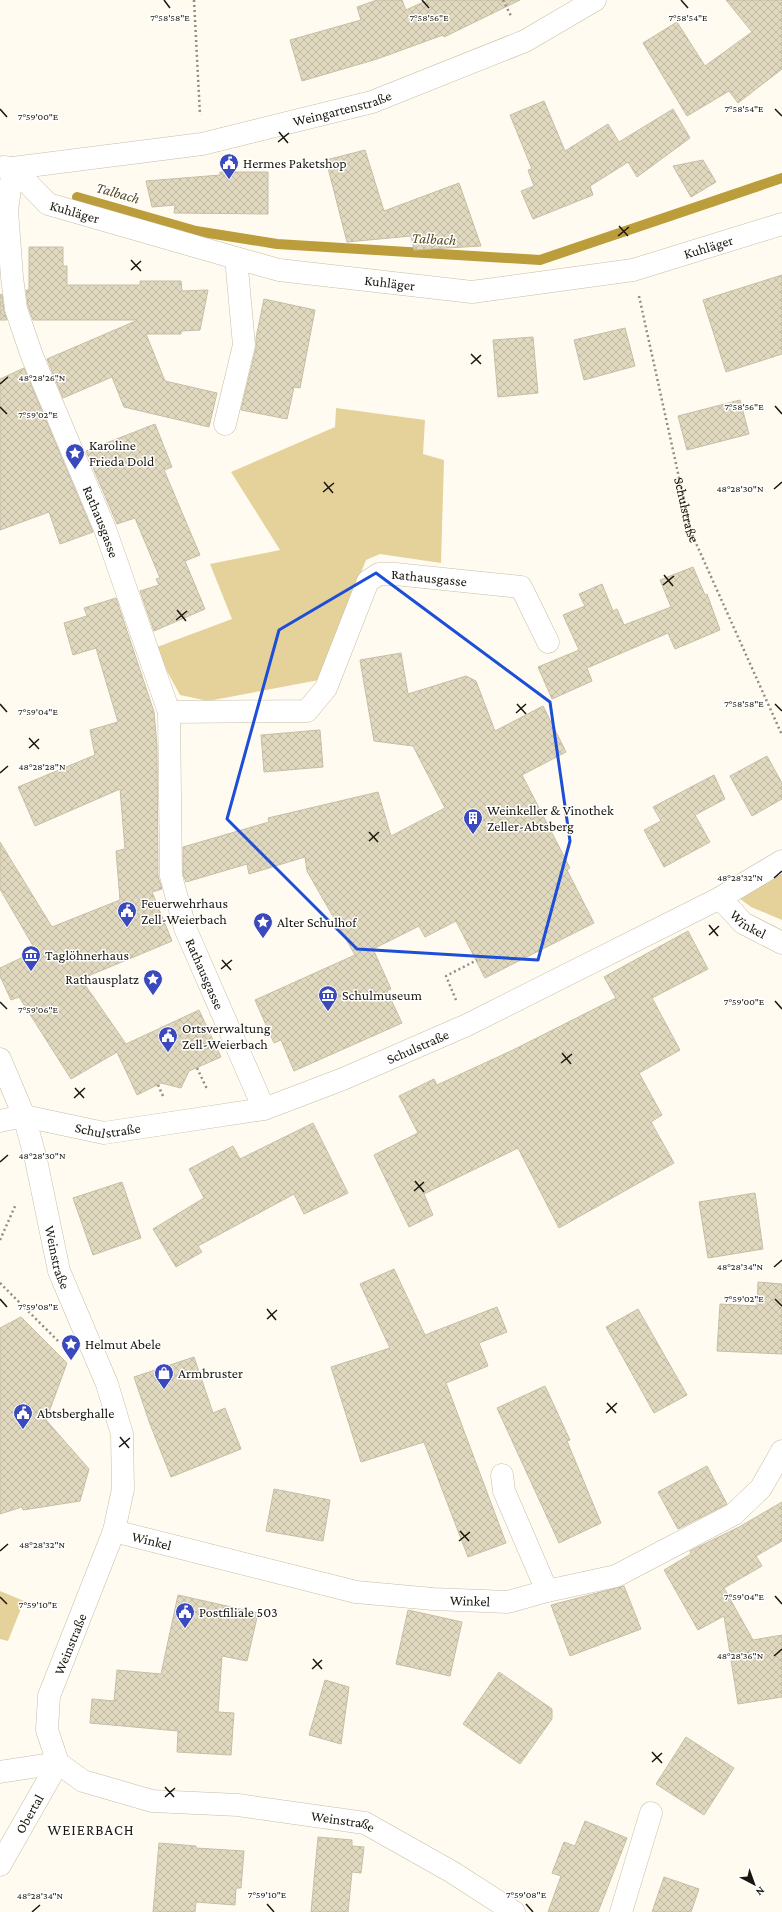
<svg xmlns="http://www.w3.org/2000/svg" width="782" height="1912" viewBox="0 0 782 1912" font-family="'Crimson Pro',serif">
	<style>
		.grass { fill: #e5d29b }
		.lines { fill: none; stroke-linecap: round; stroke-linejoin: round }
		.stream { stroke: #bb9d3c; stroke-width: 10 }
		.building { fill: url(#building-cross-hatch); stroke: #c7bea5 }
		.minor-casing { stroke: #c6bea4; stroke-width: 23 }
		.path { stroke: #918d84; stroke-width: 2.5; stroke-dasharray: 2 3; stroke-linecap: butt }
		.minor { stroke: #fff; stroke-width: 22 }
		.marked { fill: none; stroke: #1d4ed8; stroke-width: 3; stroke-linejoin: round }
		.ticks { fill: none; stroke: #1a170e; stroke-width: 1.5 }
		.labels { text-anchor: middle; stroke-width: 3; stroke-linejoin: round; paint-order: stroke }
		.street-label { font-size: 14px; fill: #1a170e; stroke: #fff }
		.poi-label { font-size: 14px; fill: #1a170e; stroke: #fff; text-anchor: start }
		.water-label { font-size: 15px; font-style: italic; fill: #584b23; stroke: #fff }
		.neighbourhood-label { font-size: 15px; letter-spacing: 1px; fill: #1a170e; stroke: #fff }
		.ticks-label { font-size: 10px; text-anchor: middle; fill: #1a170e; stroke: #fff; stroke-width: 3; stroke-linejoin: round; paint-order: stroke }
	</style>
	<defs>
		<pattern id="building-cross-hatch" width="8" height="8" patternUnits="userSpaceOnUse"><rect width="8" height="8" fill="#e1d9bf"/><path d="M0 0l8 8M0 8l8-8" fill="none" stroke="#c0baa3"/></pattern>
	</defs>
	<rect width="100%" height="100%" fill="#fffbf1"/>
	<g class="grass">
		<polygon points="336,408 425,420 423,454 444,460 441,563 380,554 366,560 319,680 208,701 180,695 162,662 157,647 232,619 210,564 280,550 231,472 335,427"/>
		<polygon points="782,873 782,920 751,907 739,898"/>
		<polygon points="0,1591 24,1601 8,1641 0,1639"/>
	</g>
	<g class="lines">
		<polyline class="stream" points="77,197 196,231 277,244 540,260 782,178"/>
	</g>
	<g class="building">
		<polygon points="377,0 402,0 406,10 428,0 520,0 444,37 443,35 377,59 302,81 290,40 361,20 357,7"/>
		<polygon points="726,0 782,0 782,69 738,103 729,91 687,116 643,43 677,22 705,66 752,32"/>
		<polygon points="544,101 565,151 608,124 619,142 673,109 690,138 637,177 628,162 590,186 593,195 533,219 521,191 534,186 528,170 532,169 510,115"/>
		<polygon points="365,150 384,211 459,183 481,246 414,250 411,236 347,242 326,160"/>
		<polygon points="703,160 716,182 691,197 673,166"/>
		<polygon points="220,172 268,172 268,214 174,213 175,205 152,207 146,181 220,175"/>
		<polygon points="29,247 63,247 63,266 67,266 67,285 140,285 140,281 181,281 182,291 208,290 200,330 181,331 181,334 146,334 165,381 217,393 209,427 124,407 112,377 63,398 47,359 138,320 33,320 28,306 26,290 29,290"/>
		<polygon points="782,275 782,354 726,372 703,300"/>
		<polygon points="2,294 4,311 7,320 0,320 0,295"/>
		<polygon points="264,299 315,310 300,388 294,387 287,419 241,410 256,348 256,338"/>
		<polygon points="625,328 635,366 584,380 574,340"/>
		<polygon points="533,337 538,393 498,397 493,340"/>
		<polygon points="24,368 93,532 60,544 49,512 0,530 0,379"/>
		<polygon points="740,400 749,434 687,450 678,416"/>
		<polygon points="155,424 172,467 164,470 200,555 185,561 205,609 154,631 140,591 159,585 156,579 160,578 135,518 117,524 86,451"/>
		<polygon points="693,567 705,595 707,594 720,630 675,649 668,633 587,668 592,681 552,699 538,667 579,650 563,615 585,606 579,594 602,584 613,611 617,609 624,625 671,607 660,580"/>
		<polygon points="116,598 154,712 157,746 158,876 162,889 152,892 172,941 81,979 126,1044 199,1010 221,1057 189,1071 181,1088 161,1083 137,1095 117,1052 71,1079 19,997 11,1000 0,976 0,968 36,951 0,889 0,842 52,927 120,900 116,851 125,849 120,789 35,826 18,787 95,755 90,730 118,722 96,648 73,655 64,623 87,616 84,608"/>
		<polygon points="401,653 408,694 466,676 476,681 495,731 543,706 566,752 522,775 570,868 567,870 594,923 485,978 456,921 425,937 419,926 373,949 391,989 387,991 402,1023 294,1071 281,1040 274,1043 255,1000 355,955 307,871 305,857 249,874 247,864 186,882 183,874 183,847 269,822 268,818 378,792 391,836 445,808 413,746 374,741 360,660"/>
		<polygon points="320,730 323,767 264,772 261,735"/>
		<polygon points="767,756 782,783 782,799 752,816 730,776"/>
		<polygon points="714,775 725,799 695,815 710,842 664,867 644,830 661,821 653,807"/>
		<polygon points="688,931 708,969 652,998 680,1050 639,1073 662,1115 651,1122 674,1163 559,1228 518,1148 424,1194 433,1215 409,1227 374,1155 418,1133 399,1096 434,1079 437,1085 513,1050 616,998 604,977"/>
		<polygon points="313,1123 348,1193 304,1214 294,1194 198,1246 202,1252 176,1267 153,1229 204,1198 189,1169 233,1146 240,1159"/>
		<polygon points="122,1182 141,1238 93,1255 73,1198"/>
		<polygon points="755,1193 763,1249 708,1258 699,1202"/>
		<polygon points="394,1269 425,1335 497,1307 507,1332 479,1343 488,1366 446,1383 506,1543 468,1557 424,1442 361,1462 331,1367 390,1348 360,1284"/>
		<polygon points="758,1282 782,1284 782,1354 717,1351 720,1304 757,1306"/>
		<polygon points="638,1309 687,1395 654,1413 606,1327"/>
		<polygon points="21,1317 67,1363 46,1420 89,1469 80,1501 23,1510 22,1507 0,1514 0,1328"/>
		<polygon points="194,1357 213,1413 225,1408 241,1449 171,1477 150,1424 134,1377"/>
		<polygon points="545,1386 570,1440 567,1441 601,1523 559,1543 497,1408"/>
		<polygon points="707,1466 727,1504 678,1529 658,1492"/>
		<polygon points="274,1489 330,1500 323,1541 266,1531"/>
		<polygon points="782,1502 782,1541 756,1556 762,1566 724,1588 753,1640 782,1635 782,1697 738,1704 724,1616 698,1630 664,1570 691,1554 690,1551 739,1527"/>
		<polygon points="624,1586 641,1629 570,1656 551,1605"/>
		<polygon points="178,1595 258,1613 247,1661 222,1656 218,1712 234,1713 231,1755 177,1752 178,1731 90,1723 92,1699 114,1701 117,1670 161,1674"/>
		<polygon points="408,1610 462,1622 450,1676 396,1664"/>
		<polygon points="499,1672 552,1709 552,1719 520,1764 463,1724"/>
		<polygon points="325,1680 349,1687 341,1744 309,1735"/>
		<polygon points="686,1737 734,1768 704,1815 656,1784"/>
		<polygon points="585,1821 627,1838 598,1912 548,1912 561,1876 552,1873 564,1842 575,1846"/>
		<polygon points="318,1837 352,1840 352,1846 364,1847 361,1873 352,1872 348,1912 311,1912"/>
		<polygon points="159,1843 196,1846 196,1848 244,1851 241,1888 236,1888 235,1905 196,1902 195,1912 153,1912"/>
		<polygon points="664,1877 699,1889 691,1912 652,1912"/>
	</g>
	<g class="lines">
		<defs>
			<g id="minor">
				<path id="s2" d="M3,167L13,168L202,144L372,102L525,41L595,0"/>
				<path id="s3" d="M13,168L7,210L12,277L16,309L32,356L105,529L169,712L171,876L185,928L264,1109"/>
				<path id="s4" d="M13,168L48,204L236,258L279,270L472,292L633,270L782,224"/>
				<polyline points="225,424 244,345 236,258"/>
				<path id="s5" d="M169,712L307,711L326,688L368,581L379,574H395L521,587L548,642"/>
				<path id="s6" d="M720,898L743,923L782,943"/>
				<path id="s7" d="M0,1059L24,1116L36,1160L59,1271L107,1384L122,1434L123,1489L114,1531L49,1696L47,1730L58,1763L83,1781L152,1801L238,1805L365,1823L452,1872L514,1912"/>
				<path id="s8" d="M0,1121L24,1116L104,1133L264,1109L343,1079L467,1025L720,898L782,861"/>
				<polyline points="502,1475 504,1491 547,1591"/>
				<path id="s9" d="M114,1531L356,1592L433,1599L508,1602L547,1591L616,1576L734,1514L761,1488L782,1451"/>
				<polyline points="0,1772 58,1763"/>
				<path id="s10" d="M0,1865L58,1763"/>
				<polyline points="621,1912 651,1813"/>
			</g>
		</defs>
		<use href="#minor" class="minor-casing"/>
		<g class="path">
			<polyline points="194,0 200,115"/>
			<polyline points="503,0 511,16"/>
			<path id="s1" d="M639,296L691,532L782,735"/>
			<polyline points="456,1000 446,976 477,960"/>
			<polyline points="197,1068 207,1089"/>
			<polyline points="158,1085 163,1096"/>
			<polyline points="0,1240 16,1204"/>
			<polyline points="0,1283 58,1341"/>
		</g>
		<use href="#minor" class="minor"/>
	</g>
	<path class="marked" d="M376,573L550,702L570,841L538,960L357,949L227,819L279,630Z"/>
	<path class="ticks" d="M164,0L170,8M422,0L429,8M681,0L688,8M0,109L7,117M775,109L782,116M279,132L288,143M278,142L289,133M619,226L628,236M618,236L629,227M131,260L141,271M131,270L141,261M471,354L481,364M471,364L481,355M0,384L8,377M775,406L782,414M0,407L7,414M324,482L333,493M774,489L782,482M323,492L334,483M664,575L673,586M663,585L674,576M177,610L186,621M176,620L187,611M0,704L7,712M517,704L526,714M775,704L782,711M516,713L526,704M29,738L39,749M29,748L39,739M0,773L8,766M369,832L378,842M369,841L379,832M774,878L782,871M709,925L718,936M709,935L719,926M222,960L231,970M221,969L232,960M775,1001L782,1009M0,1002L7,1009M562,1053L571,1064M561,1063L572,1054M75,1088L84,1098M74,1098L85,1088M0,1162L8,1155M415,1181L424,1192M414,1191L424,1182M774,1267L782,1260M0,1299L7,1307M775,1299L782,1306M267,1309L276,1320M267,1319L277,1310M607,1403L616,1413M606,1413L617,1403M120,1437L129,1448M119,1447L130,1438M460,1531L469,1541M459,1541L470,1532M0,1551L8,1544M775,1596L782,1604M0,1597L7,1604M774,1656L782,1649M313,1659L322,1669M312,1669L322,1660M652,1752L662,1763M652,1762L662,1753M165,1787L174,1797M165,1797L175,1788M267,1904L274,1912M526,1904L533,1912M32,1912L40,1905"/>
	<defs>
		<symbol id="civic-pin" viewBox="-11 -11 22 30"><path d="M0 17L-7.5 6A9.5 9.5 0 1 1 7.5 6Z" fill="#3a49bc" stroke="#fff"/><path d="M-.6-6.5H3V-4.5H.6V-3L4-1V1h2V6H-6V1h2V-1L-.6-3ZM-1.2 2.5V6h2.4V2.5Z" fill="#fff"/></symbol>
		<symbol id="sight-pin" viewBox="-11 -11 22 30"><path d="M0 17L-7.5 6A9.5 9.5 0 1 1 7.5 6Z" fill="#3a49bc" stroke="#fff"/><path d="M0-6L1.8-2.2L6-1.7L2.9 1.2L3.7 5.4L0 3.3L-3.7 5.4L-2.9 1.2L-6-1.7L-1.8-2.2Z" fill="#fff"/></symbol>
		<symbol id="building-pin" viewBox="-11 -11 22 30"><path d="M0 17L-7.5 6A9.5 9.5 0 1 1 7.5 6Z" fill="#3a49bc" stroke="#fff"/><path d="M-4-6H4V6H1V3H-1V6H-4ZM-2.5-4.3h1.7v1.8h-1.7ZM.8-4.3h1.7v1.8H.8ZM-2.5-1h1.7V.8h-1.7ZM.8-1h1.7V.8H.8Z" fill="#fff"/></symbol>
		<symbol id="museum-pin" viewBox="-11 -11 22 30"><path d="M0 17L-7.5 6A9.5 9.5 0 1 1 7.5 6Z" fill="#3a49bc" stroke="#fff"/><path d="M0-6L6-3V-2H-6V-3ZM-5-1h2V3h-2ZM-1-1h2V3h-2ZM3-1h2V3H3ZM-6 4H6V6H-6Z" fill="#fff"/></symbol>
		<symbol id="shop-pin" viewBox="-11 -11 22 30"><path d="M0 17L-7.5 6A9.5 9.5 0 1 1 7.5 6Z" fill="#3a49bc" stroke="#fff"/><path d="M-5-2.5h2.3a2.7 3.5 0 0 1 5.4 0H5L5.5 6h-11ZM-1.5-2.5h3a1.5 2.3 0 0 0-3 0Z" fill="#fff"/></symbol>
	</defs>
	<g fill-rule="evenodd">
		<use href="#civic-pin" x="218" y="152" width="22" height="30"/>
		<use href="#sight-pin" x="64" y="442" width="22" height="30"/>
		<use href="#building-pin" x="462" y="807" width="22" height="30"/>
		<use href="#civic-pin" x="116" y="900" width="22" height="30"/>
		<use href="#sight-pin" x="252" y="911" width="22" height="30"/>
		<use href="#museum-pin" x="20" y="944" width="22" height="30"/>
		<use href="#sight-pin" x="142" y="968" width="22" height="30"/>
		<use href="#museum-pin" x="317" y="984" width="22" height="30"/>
		<use href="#civic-pin" x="157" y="1025" width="22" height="30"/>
		<use href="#sight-pin" x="60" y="1333" width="22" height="30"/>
		<use href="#shop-pin" x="153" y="1362" width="22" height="30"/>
		<use href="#civic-pin" x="12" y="1402" width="22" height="30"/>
		<use href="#civic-pin" x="174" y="1601" width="22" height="30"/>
	</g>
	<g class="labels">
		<g class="street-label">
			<text dy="5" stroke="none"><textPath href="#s2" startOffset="345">Weingartenstraße</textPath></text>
			<text dy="5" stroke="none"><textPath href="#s4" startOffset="78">Kuhläger</textPath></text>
			<text dy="5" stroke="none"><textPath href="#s4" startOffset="726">Kuhläger</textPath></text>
			<text dy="5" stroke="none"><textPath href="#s4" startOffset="402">Kuhläger</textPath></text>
			<text dy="5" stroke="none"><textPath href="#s1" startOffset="219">Schulstraße</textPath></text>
			<text dy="5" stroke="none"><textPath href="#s3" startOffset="371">Rathausgasse</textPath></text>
			<text dy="5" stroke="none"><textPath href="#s5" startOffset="346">Rathausgasse</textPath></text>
			<text dy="5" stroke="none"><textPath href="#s6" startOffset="39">Winkel</textPath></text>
			<text dy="5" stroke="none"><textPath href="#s3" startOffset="841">Rathausgasse</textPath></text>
			<text dy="5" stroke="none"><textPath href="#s8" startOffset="434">Schulstraße</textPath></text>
			<text dy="5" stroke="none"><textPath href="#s8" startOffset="110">Schulstraße</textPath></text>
			<text dy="5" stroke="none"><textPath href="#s7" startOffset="207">Weinstraße</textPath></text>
			<text dy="5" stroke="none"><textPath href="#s9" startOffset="39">Winkel</textPath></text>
			<text dy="5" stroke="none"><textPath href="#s9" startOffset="364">Winkel</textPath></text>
			<text transform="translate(70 1644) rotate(-68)" y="5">Weinstraße</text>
			<text dy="5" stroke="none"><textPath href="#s10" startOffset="59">Obertal</textPath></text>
			<text dy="5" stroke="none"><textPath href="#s7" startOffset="1035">Weinstraße</textPath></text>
		</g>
		<g class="poi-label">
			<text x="243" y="168">Hermes Paketshop</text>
			<text x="89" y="450">Karoline<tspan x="89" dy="16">Frieda Dold</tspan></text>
			<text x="487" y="815">Weinkeller &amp; Vinothek<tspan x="487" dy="16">Zeller-Abtsberg</tspan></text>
			<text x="141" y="908">Feuerwehrhaus<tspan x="141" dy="16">Zell-Weierbach</tspan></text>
			<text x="277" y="927">Alter Schulhof</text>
			<text x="45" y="960">Taglöhnerhaus</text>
			<text x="139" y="984" text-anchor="end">Rathausplatz</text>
			<text x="342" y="1000">Schulmuseum</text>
			<text x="182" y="1033">Ortsverwaltung<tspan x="182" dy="16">Zell-Weierbach</tspan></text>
			<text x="85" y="1349">Helmut Abele</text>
			<text x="178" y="1378">Armbruster</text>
			<text x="37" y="1418">Abtsberghalle</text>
			<text x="199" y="1617">Postfiliale 503</text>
		</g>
		<g class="water-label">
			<text transform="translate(118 193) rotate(16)" y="5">Talbach</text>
			<text transform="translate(434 239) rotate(3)" y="5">Talbach</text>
		</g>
		<g class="neighbourhood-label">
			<text x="91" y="1835">WEIERBACH</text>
		</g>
	</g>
	<g class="ticks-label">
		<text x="170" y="21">7°58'58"E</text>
		<text x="429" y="21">7°58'56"E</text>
		<text x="688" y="21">7°58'54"E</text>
		<text x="744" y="112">7°58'54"E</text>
		<text x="38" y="120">7°59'00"E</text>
		<text x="42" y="381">48°28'26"N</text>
		<text x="744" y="410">7°58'56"E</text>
		<text x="38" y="418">7°59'02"E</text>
		<text x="740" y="492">48°28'30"N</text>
		<text x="744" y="707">7°58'58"E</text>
		<text x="38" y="715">7°59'04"E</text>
		<text x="42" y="770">48°28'28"N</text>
		<text x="740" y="881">48°28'32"N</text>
		<text x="744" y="1005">7°59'00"E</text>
		<text x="38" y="1013">7°59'06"E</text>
		<text x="42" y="1159">48°28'30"N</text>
		<text x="740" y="1270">48°28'34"N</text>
		<text x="744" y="1302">7°59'02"E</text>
		<text x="38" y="1310">7°59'08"E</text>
		<text x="42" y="1548">48°28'32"N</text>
		<text x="744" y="1600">7°59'04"E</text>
		<text x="38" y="1608">7°59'10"E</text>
		<text x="740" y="1659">48°28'36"N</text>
		<text x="267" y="1898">7°59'10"E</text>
		<text x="526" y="1898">7°59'08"E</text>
		<text x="40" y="1899">48°28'34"N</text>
	</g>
	<g transform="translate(754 1884) rotate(139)" stroke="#ffffff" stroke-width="3" paint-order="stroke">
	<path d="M0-3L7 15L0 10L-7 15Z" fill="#1a170e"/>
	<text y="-6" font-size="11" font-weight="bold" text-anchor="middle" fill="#1a170e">N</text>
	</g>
</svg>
